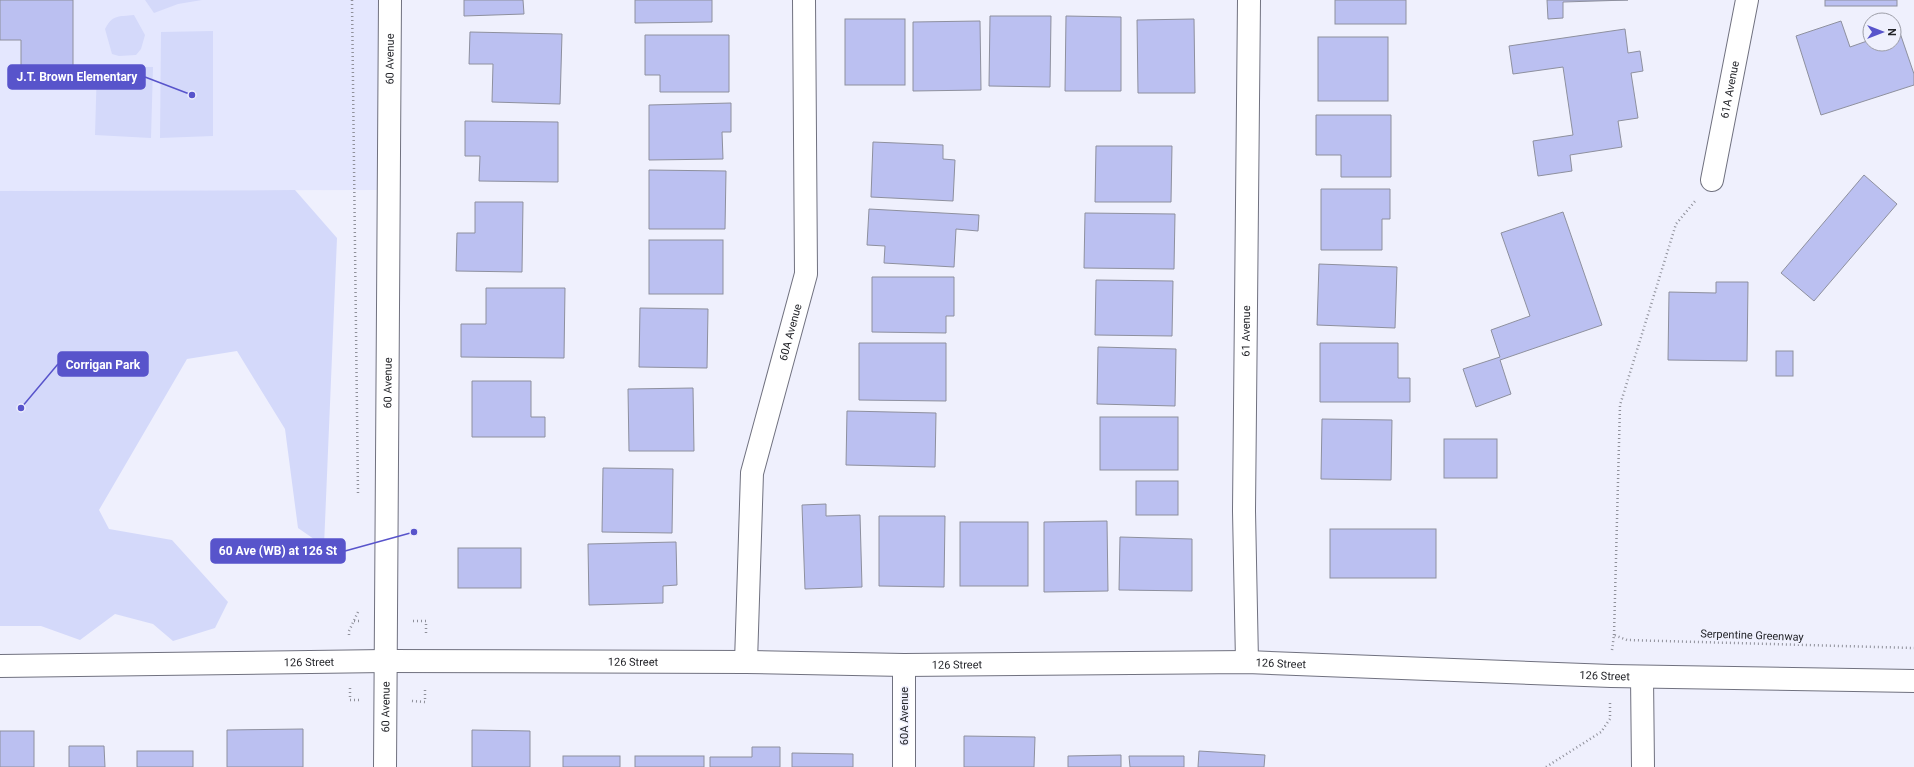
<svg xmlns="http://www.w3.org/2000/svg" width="1914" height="767" viewBox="0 0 1914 767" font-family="Roboto,sans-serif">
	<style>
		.built { fill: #e4e7fe }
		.green { fill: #d4d9fa }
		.building { fill: #bbc0f1; stroke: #8e909e }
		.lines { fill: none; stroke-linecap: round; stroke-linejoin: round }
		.minor-casing { stroke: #70717f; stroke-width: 24 }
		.path { stroke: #8f909a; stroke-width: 2.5; stroke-dasharray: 1 3; stroke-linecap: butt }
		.minor { stroke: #fff; stroke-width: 22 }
		.labels { text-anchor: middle; stroke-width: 3; stroke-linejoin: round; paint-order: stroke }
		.street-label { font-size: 11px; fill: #232429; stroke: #eff0fd }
		.leader { fill: none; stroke: #5854cb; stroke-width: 1.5 }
		.callout-dot { fill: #5854cb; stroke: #eff0fd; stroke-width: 1.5 }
		.callout { fill: #5854cb; stroke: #5854cb; stroke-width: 1.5 }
		.callout-label { font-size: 12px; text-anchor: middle; font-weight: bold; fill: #fff }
	</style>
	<rect width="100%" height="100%" fill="#eff0fd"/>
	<polygon class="built" points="0,0 384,0 383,190 0,191"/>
	<g class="green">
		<polygon points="145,0 202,0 178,4 154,13"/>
		<path d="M134,15L145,35L141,49L136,55L119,56L112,54L105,29C113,14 118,17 134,15Z"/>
		<polygon points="213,31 213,136 160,138 161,32"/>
		<polygon points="97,66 153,67 151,138 95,135"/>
		<polygon points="295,190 337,238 324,546 298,528 285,429 237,351 187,359 99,510 109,529 172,540 228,602 215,628 173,641 153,624 115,614 80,640 41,626 0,626 0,191"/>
	</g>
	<g class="building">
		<polygon points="0,0 73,0 73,88 21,88 21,40 0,40"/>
		<polygon points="464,0 523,0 524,14 464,16"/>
		<polygon points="635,0 712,0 712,22 635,23"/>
		<rect x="1335" y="0" width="71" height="24"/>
		<polygon points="1547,0 1628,0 1563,2 1563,18 1548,19"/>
		<rect x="1825" y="0" width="72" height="6"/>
		<polygon points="990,16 1051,16 1050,87 989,86"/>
		<polygon points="1066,16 1121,17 1121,91 1065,91"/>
		<rect x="845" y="19" width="60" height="66"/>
		<polygon points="1194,19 1195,93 1138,93 1137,20"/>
		<polygon points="980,21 981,90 913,91 913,22"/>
		<polygon points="1841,21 1850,47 1870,40 1870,44 1894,44 1894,32 1899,30 1914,74 1914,85 1821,115 1796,36"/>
		<polygon points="1625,29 1628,53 1640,51 1643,71 1631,73 1638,118 1618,121 1622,147 1570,155 1572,171 1538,176 1533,141 1573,135 1563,67 1513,74 1509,46"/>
		<polygon points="470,32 562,34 560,104 492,102 493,64 469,64"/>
		<polygon points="645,35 729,35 729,92 660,92 660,75 645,75"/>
		<rect x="1318" y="37" width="70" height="64"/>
		<polygon points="731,103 731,132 722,132 723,159 649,160 649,105"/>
		<polygon points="1316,115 1391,115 1391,177 1341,177 1341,155 1316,155"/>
		<polygon points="465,121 558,122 558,182 479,181 480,156 465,156"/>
		<polygon points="873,142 943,145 943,159 955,160 953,201 871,197"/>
		<polygon points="1096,146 1172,146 1171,202 1095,202"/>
		<polygon points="649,170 726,171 725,229 649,229"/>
		<polygon points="1864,175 1897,204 1814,301 1781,273"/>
		<polygon points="1321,189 1390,189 1390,219 1382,219 1382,250 1321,250"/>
		<polygon points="475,202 523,202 522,272 456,271 457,233 475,233"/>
		<polygon points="869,209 979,215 978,231 956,229 954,267 884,263 885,246 867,245"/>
		<polygon points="1563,212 1602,325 1500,360 1511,394 1476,407 1463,369 1500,357 1491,330 1530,316 1501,233"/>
		<polygon points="1085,213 1175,214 1174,269 1084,268"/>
		<rect x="649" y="240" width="74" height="54"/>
		<polygon points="1319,264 1397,267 1395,328 1317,325"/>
		<polygon points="872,277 954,277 954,316 946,316 946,333 872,332"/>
		<polygon points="1096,280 1173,281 1172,336 1095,335"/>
		<polygon points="1716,282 1748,282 1747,361 1668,360 1669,292 1716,293"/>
		<polygon points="486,288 565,288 564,358 461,357 461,324 486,324"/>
		<polygon points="640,308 708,309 707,368 639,367"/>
		<polygon points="859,343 946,343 946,401 859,400"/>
		<polygon points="1320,343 1398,343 1398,378 1410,378 1410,402 1320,402"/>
		<polygon points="1098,347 1176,349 1175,406 1097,404"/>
		<rect x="1776" y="351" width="17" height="25"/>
		<polygon points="472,381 531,381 531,417 545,417 545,437 472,437"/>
		<polygon points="693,388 694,451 629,451 628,389"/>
		<polygon points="847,411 936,413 935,467 846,465"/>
		<rect x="1100" y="417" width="78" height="53"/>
		<polygon points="1322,419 1392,420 1391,480 1321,479"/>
		<rect x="1444" y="439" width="53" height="39"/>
		<polygon points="603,468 673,469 672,533 602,532"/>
		<rect x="1136" y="481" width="42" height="34"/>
		<polygon points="826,504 826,516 860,515 862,587 805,589 802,505"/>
		<polygon points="879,516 945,516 944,587 879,586"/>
		<polygon points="1107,521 1108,591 1044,592 1044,522"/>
		<rect x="960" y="522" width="68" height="64"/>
		<rect x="1330" y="529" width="106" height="49"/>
		<polygon points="1120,537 1192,539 1192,591 1119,590"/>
		<polygon points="676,542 677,585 663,586 663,603 589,605 588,544"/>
		<rect x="458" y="548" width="63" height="40"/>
		<polygon points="303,729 303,767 227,767 227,730"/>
		<polygon points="472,730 530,731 530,767 472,767"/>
		<rect x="0" y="731" width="34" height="36"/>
		<polygon points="964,736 1035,737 1034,767 964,767"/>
		<polygon points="69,746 104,746 105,767 69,767"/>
		<polygon points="752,747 780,747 780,767 710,767 710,757 752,757"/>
		<rect x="137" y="751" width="56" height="16"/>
		<polygon points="1199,751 1265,755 1264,767 1198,767"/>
		<polygon points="792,753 853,754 853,767 792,767"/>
		<polygon points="1121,755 1121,767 1068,767 1068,756"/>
		<rect x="563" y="756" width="57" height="11"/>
		<rect x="635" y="756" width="69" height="11"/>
		<polygon points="1129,756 1184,756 1184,767 1130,767"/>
	</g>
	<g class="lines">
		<defs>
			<g id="minor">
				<path id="s1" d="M1712,180L1747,0"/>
				<path id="s2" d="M746,662L752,473L806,274L804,0"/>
				<path id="s3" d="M1247,662L1244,511L1249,0"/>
				<path id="s4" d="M0,666L385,661L746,662L904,665L1247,662L1611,676L1914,681"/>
				<polyline points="1642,677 1643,767"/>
				<path id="s5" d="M385,767L390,0"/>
				<polyline points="904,767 904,665"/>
			</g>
		</defs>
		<use href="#minor" class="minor-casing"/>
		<g class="path">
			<polyline points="352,0 358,493"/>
			<polyline points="354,621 360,621"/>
			<polyline points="413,621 426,621 426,635"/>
			<polyline points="349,635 349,631 358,612"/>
			<polyline points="1614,635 1620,405 1676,224 1696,200"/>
			<polyline points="1612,650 1614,635 1627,640 1914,648"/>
			<polyline points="350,688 350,700 359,700"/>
			<polyline points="412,701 425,702 425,688"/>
			<polyline points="1546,767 1601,732 1610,719 1610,703"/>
		</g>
		<use href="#minor" class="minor"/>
	</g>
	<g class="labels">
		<g class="street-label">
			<text dy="4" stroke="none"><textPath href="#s5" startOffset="708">60 Avenue</textPath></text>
			<text dy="4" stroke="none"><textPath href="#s1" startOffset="92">61A Avenue</textPath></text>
			<text dy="4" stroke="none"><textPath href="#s3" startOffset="331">61 Avenue</textPath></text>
			<text dy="4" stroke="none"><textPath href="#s2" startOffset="335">60A Avenue</textPath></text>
			<text dy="4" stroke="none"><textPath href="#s5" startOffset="384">60 Avenue</textPath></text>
			<text transform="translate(1752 635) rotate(2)" y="4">Serpentine Greenway</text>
			<text dy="4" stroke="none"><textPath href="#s4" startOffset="633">126 Street</textPath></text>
			<text dy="4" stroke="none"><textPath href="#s4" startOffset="309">126 Street</textPath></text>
			<text dy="4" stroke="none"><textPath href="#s4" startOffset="1281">126 Street</textPath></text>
			<text dy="4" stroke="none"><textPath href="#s4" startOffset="957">126 Street</textPath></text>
			<text dy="4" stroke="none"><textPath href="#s4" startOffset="1605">126 Street</textPath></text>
			<text dy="4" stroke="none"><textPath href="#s5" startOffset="60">60 Avenue</textPath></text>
			<text transform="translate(904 716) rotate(-90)" y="4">60A Avenue</text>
		</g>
	</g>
	<path class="leader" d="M192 95L145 77M21 408L58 364M414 532L345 551"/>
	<g class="callout-dot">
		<circle cx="192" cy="95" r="4"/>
		<circle cx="21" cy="408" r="4"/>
		<circle cx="414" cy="532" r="4"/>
	</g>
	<g class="callout">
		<rect x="8" y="65" width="137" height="24" rx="4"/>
		<rect x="58" y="352" width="90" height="24" rx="4"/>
		<rect x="211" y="539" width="134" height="24" rx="4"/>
	</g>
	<g class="callout-label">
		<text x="77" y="81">J.T. Brown Elementary</text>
		<text x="103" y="369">Corrigan Park</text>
		<text x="278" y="555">60 Ave (WB) at 126 St</text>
	</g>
	<g transform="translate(1882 32) rotate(90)"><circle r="19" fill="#eff0fd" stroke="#9d9ea8"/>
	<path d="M0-3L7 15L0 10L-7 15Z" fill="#5854cb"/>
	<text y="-6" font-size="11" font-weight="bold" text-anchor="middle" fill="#232429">N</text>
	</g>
</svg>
